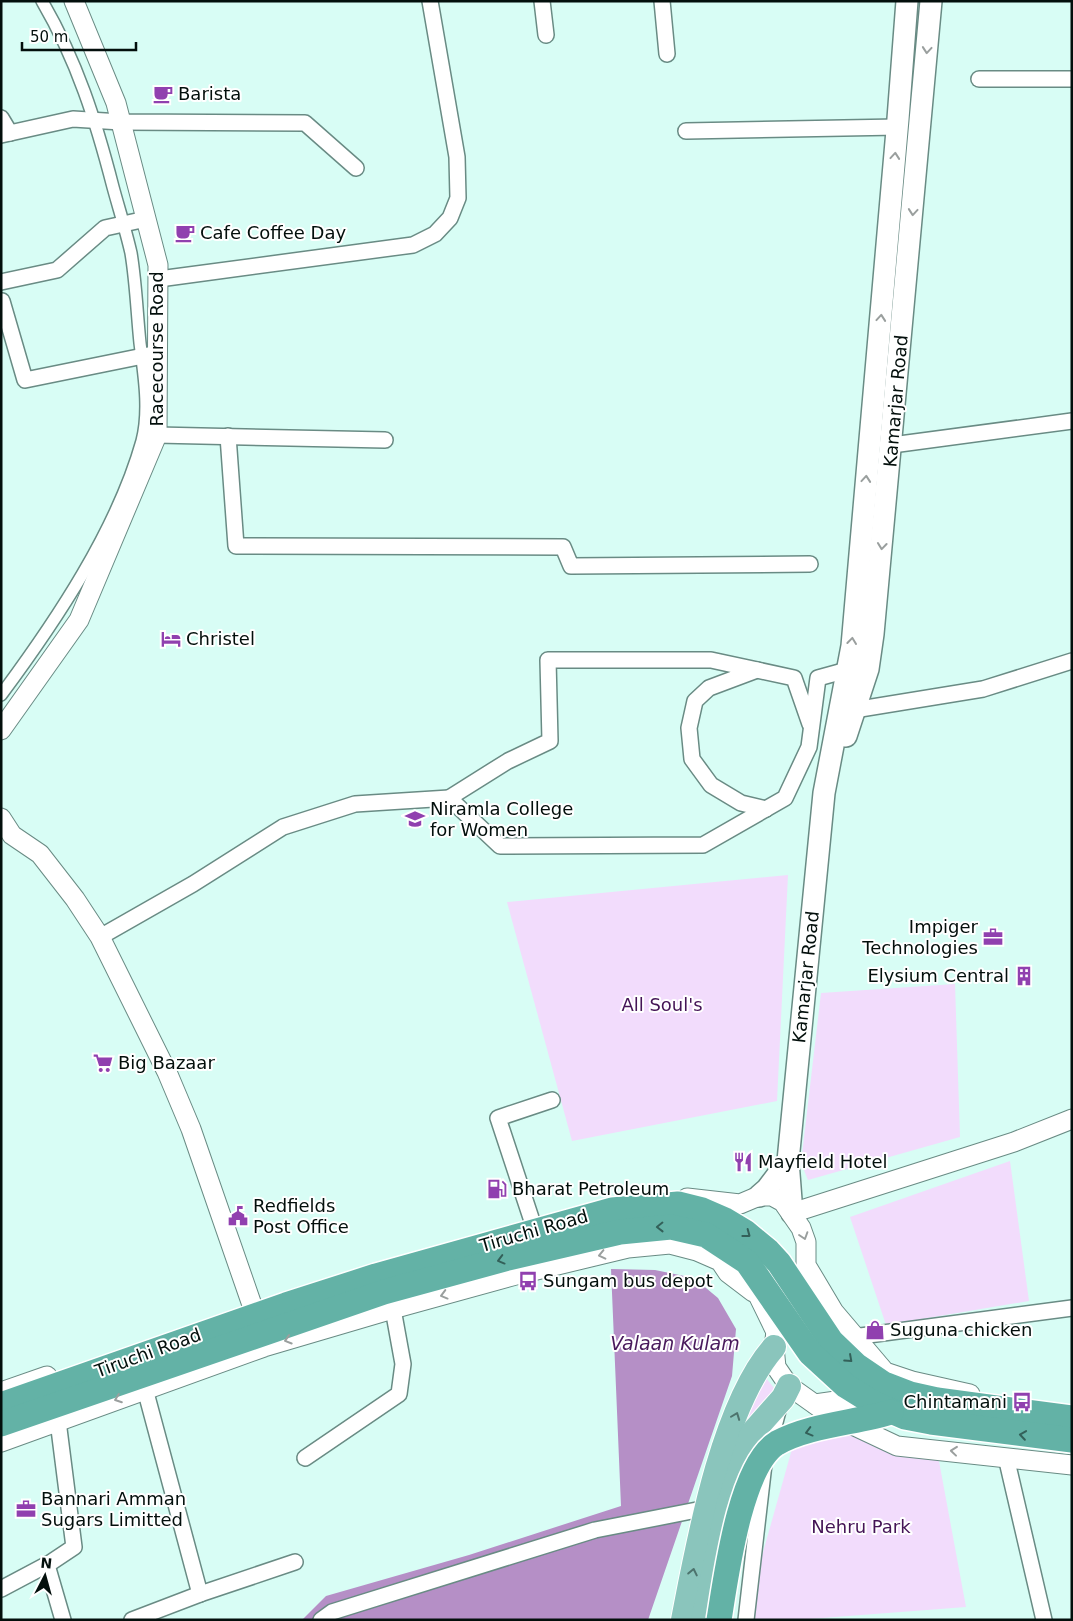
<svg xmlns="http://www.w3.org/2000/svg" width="1073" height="1621" viewBox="0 0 1073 1621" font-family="'DejaVu Sans',sans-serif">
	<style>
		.green { fill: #f2dcfc }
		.water { fill: #b58fc6 }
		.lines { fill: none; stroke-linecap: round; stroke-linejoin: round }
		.pedestrian-casing { stroke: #698b84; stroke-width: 14 }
		.minor-casing { stroke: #698b84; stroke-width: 18 }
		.tertiary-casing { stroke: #698b84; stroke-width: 21 }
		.secondary-casing { stroke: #698b84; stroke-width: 24 }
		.primary-casing { stroke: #fff; stroke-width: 26 }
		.pedestrian { stroke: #fff; stroke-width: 11 }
		.minor { stroke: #fff; stroke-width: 15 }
		.tertiary { stroke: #fff; stroke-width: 19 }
		.secondary { stroke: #fff; stroke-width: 21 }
		.primary { stroke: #8ac5bc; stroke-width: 24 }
		.trunk-bridge-casing { stroke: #fff; stroke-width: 28; stroke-linecap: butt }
		.trunk-bridge { stroke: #63b2a6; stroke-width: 25 }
		.oneway { stroke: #9a9f9e }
		.oneway2 { stroke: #336059 }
		.oneway3 { stroke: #4d736d }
		.labels { text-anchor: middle; stroke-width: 4; stroke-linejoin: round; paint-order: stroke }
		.poi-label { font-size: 18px; fill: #030f0c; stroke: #fff; text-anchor: start }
		.street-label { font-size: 18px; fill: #030f0c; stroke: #fff }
		.park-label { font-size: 18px; fill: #441456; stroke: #fff }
		.water-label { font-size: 19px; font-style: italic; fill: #491a5c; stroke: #fff }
	</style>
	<rect width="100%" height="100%" fill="#d8fdf5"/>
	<g class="green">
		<polygon points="788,875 777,1101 572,1141 507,902"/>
		<polygon points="955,984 960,1137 808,1180 801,1163 821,993"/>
		<polygon points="1010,1161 1029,1301 886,1325 850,1217"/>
		<polygon points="762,1373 778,1393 746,1420"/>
		<polygon points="823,1409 902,1442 936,1445 966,1607 796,1620 744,1620 799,1424"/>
	</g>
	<polygon class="water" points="611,1269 655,1270 694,1278 718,1298 736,1329 732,1376 648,1620 302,1620 326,1596 469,1555 621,1506"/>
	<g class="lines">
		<defs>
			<path id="pedestrian" d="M1,695C56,621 117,530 142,441C150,410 144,375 140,343C137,314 136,283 131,253C126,231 119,209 113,187C96,121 77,61 42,1"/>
			<g id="minor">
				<polyline points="542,1 546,35"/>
				<polyline points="662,1 667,54"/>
				<polyline points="979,79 1072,79"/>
				<polyline points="1,118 10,133"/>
				<polyline points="686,131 898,127"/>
				<polyline points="1,135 73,119 121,122 305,123 356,168"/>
				<polyline points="159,279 413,245 435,234 450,218 458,198 457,157 430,1"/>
				<polyline points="1,282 57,270 105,228 146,219"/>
				<polyline points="2,301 25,380 158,353"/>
				<polyline points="157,435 385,440"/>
				<polyline points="228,436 236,546 563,547 571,566 810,564"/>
				<polyline points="892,445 1072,421"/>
				<polyline points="757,670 709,688 695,701 689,728 692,759 711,785 741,803 766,809"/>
				<polyline points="854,710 983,689 1072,661"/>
				<polyline points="449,798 508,761 550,741 548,660 711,660 794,678 810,724"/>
				<polyline points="100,937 193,884 283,827 355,804 449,798 500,846 703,845 785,798 809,747 818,678 847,670"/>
				<polyline points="532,1221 498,1118 552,1100"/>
				<polyline points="853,1337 1072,1308"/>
				<polyline points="1006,1457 1044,1620"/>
				<polyline points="305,1458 399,1394 403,1364 393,1309"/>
				<polyline points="47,1565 63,1620"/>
				<polyline points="1,1589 50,1563 74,1547 58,1421"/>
				<polyline points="200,1594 295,1562"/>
				<polyline points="132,1620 200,1594 145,1389"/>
				<polyline points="321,1620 332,1612 595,1530 707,1508"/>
				<polyline points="746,1620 764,1464 779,1407"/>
			</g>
			<g id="tertiary">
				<polyline points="1,730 79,620 157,435 158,265 116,103 74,1"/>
				<polyline points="1,818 12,835 40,854 75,899 100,937 167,1072 191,1129 252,1305"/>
				<polyline points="687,1198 740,1204 759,1196 772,1196 783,1202 801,1228 806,1242 806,1265 834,1312 885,1372 912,1381 970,1394"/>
				<polyline points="792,1213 1014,1142 1072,1119"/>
				<polyline points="757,1293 776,1332"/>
				<polyline points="795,1311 776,1332 774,1347 776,1367 789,1386 827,1413 897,1446 1072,1465"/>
				<polyline points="1,1392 47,1376"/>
				<polyline points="815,1404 850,1399 865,1389"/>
				<polyline points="1,1442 264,1347 393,1309 516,1275 628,1248 670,1244 697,1251 720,1261 728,1273 753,1292 763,1294 777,1292"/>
			</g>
			<g id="secondary">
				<polyline points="846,736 868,669 873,634 931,1"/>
				<polyline points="788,1161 824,793 852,646 898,119 907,1"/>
				<polyline points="759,1196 767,1189 788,1161 792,1213"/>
			</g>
			<g id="primary">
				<path d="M683,1620C698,1543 722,1406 774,1347"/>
				<polyline points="703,1620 728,1506 752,1433 783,1398 789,1386"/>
			</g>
		</defs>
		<use href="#pedestrian" class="pedestrian-casing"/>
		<use href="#minor" class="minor-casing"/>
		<use href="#tertiary" class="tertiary-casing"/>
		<use href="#secondary" class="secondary-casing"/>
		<use href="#primary" class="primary-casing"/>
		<use href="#pedestrian" class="pedestrian"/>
		<use href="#minor" class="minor"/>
		<use href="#tertiary" class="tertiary"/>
		<use href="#secondary" class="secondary"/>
		<use href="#primary" class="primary"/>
		<defs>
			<g id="trunk-bridge">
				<polyline points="1,1405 286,1305 376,1276 612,1210 678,1204 702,1210 725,1220 745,1232 768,1251 779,1263 831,1341 856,1365 884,1384 910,1394 937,1400 1072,1418"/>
				<polyline points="1,1424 384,1292 508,1258 620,1232 671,1227 706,1235 747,1262 810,1353 846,1386 875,1404 905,1417 931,1422 1072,1440"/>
				<path d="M719,1620C726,1577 740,1466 777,1443C809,1425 855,1423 891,1412"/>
			</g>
		</defs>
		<use href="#trunk-bridge" class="trunk-bridge-casing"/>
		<use href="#trunk-bridge" class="trunk-bridge"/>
	</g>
	<defs><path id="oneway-chevron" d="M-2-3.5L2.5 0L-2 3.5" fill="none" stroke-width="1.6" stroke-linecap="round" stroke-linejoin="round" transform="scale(1.25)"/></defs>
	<g class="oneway">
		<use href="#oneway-chevron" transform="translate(927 50) rotate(95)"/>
		<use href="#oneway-chevron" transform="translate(895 156) rotate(-85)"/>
		<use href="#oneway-chevron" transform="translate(913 212) rotate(95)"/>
		<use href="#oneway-chevron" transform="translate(881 318) rotate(-85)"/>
		<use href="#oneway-chevron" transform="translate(866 479) rotate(-85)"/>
		<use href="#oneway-chevron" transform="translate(882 546) rotate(96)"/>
		<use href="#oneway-chevron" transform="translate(852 641) rotate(-83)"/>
		<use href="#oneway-chevron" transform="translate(804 1236) rotate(72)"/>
		<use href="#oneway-chevron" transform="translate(602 1255) rotate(167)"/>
		<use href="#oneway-chevron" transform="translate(444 1295) rotate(165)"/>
		<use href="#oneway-chevron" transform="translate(288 1340) rotate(163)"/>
		<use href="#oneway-chevron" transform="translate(118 1399) rotate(160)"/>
		<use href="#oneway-chevron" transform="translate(954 1451) rotate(-174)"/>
	</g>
	<g class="oneway2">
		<use href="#oneway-chevron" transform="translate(660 1227) rotate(179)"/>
		<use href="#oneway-chevron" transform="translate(747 1234) rotate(37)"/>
		<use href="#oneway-chevron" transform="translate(501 1260) rotate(165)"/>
		<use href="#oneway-chevron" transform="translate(849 1359) rotate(42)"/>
		<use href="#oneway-chevron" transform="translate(809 1432) rotate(165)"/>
		<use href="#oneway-chevron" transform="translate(1023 1435) rotate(-172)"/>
	</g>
	<g class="oneway3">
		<use href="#oneway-chevron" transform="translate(736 1416) rotate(-69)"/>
		<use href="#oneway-chevron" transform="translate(693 1572) rotate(-78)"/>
	</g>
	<defs>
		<symbol id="cafe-bare" viewBox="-9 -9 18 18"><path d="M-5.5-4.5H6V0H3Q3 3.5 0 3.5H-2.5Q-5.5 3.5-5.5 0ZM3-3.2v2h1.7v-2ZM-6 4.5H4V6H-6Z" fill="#9040af" stroke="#fff" stroke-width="2.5" paint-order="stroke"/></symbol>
		<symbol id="hotel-bare" viewBox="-9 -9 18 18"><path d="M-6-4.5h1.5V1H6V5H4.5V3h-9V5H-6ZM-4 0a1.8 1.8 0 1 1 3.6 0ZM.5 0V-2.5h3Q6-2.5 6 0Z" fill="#9040af" stroke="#fff" stroke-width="2.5" paint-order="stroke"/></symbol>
		<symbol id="university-bare" viewBox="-9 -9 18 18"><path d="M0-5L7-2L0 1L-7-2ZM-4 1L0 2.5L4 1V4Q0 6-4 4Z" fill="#9040af" stroke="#fff" stroke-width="2.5" paint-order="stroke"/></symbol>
		<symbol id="office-bare" viewBox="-9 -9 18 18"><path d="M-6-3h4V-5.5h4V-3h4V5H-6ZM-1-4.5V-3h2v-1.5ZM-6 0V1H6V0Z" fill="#9040af" stroke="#fff" stroke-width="2.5" paint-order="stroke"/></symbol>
		<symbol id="building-bare" viewBox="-9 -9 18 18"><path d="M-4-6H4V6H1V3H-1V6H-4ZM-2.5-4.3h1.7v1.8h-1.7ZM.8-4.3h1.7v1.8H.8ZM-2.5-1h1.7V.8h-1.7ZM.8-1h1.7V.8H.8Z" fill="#9040af" stroke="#fff" stroke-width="2.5" paint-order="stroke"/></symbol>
		<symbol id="supermarket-bare" viewBox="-9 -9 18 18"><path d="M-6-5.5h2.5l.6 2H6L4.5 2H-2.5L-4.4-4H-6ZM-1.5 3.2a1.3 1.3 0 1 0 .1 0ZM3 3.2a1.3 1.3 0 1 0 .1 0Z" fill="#9040af" stroke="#fff" stroke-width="2.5" paint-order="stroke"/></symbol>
		<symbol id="restaurant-bare" viewBox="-9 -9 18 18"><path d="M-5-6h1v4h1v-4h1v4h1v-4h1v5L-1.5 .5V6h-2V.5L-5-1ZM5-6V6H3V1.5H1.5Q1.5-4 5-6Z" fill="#9040af" stroke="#fff" stroke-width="2.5" paint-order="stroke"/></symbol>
		<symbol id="fuel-bare" viewBox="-9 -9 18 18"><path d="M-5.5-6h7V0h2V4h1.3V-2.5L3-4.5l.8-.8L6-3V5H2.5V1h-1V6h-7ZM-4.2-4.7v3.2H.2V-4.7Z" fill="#9040af" stroke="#fff" stroke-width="2.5" paint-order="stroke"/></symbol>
		<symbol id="civic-bare" viewBox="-9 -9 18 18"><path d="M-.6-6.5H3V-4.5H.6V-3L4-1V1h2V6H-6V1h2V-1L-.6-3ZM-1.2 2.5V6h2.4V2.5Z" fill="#9040af" stroke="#fff" stroke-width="2.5" paint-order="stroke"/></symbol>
		<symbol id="bus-bare" viewBox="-9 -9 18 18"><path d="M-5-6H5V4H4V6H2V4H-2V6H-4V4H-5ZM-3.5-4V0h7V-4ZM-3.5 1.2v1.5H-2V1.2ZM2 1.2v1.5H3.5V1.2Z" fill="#9040af" stroke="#fff" stroke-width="2.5" paint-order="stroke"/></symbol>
		<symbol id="shop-bare" viewBox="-9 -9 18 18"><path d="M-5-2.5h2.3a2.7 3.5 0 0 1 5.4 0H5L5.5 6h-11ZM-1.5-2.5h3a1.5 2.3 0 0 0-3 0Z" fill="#9040af" stroke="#fff" stroke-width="2.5" paint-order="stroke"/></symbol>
	</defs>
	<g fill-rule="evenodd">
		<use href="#cafe-bare" x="149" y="80" width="28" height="28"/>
		<use href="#cafe-bare" x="171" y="219" width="28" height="28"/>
		<use href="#hotel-bare" x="157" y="625" width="28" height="28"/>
		<use href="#university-bare" x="401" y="805" width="28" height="28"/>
		<use href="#office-bare" x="979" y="923" width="28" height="28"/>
		<use href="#building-bare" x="1010" y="962" width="28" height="28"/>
		<use href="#supermarket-bare" x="89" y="1049" width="28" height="28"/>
		<use href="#restaurant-bare" x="729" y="1148" width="28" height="28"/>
		<use href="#fuel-bare" x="483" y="1175" width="28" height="28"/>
		<use href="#civic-bare" x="224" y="1202" width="28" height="28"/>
		<use href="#bus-bare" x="514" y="1267" width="28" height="28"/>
		<use href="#shop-bare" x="861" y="1316" width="28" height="28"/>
		<use href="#bus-bare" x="1008" y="1388" width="28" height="28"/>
		<use href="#office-bare" x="12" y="1495" width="28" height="28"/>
	</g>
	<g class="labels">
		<g class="poi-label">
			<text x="178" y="100">Barista</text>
			<text x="200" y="239">Cafe Coffee Day</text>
			<text x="186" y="645">Christel</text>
			<text x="430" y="815">Niramla College<tspan x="430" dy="21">for Women</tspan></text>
			<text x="978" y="933" text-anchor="end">Impiger<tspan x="978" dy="21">Technologies</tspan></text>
			<text x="1009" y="982" text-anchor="end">Elysium Central</text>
			<text x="118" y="1069">Big Bazaar</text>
			<text x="758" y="1168">Mayfield Hotel</text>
			<text x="512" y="1195">Bharat Petroleum</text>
			<text x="253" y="1212">Redfields<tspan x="253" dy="21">Post Office</tspan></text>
			<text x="543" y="1287">Sungam bus depot</text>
			<text x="890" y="1336">Suguna chicken</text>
			<text x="1007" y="1408" text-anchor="end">Chintamani</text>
			<text x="41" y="1505">Bannari Amman<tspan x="41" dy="21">Sugars Limitted</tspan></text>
		</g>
		<g class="street-label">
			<text transform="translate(157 349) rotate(-90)" y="6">Racecourse Road</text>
			<text transform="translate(896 401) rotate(-85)" y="6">Kamarjar Road</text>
			<text transform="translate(806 977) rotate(-84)" y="6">Kamarjar Road</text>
			<text transform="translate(534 1231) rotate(-16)" y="6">Tiruchi Road</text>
			<text transform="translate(148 1353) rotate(-20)" y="6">Tiruchi Road</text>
		</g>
		<g class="park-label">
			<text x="662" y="1011">All Soul's</text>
			<text x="861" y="1533">Nehru Park</text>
		</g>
		<g class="water-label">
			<text x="675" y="1350">Valaan Kulam</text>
		</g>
	</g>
	<rect width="1073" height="1621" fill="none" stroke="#030f0c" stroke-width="5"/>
	<g transform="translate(45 1576) rotate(6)" stroke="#ffffff" stroke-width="4" paint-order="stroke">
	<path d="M0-4L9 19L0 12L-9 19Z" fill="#030f0c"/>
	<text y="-8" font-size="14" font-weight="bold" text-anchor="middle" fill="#030f0c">N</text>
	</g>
	<path d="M22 42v8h114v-8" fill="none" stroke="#030f0c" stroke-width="2.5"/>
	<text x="30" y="42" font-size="15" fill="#030f0c" stroke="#ffffff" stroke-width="4" paint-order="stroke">50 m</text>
</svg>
